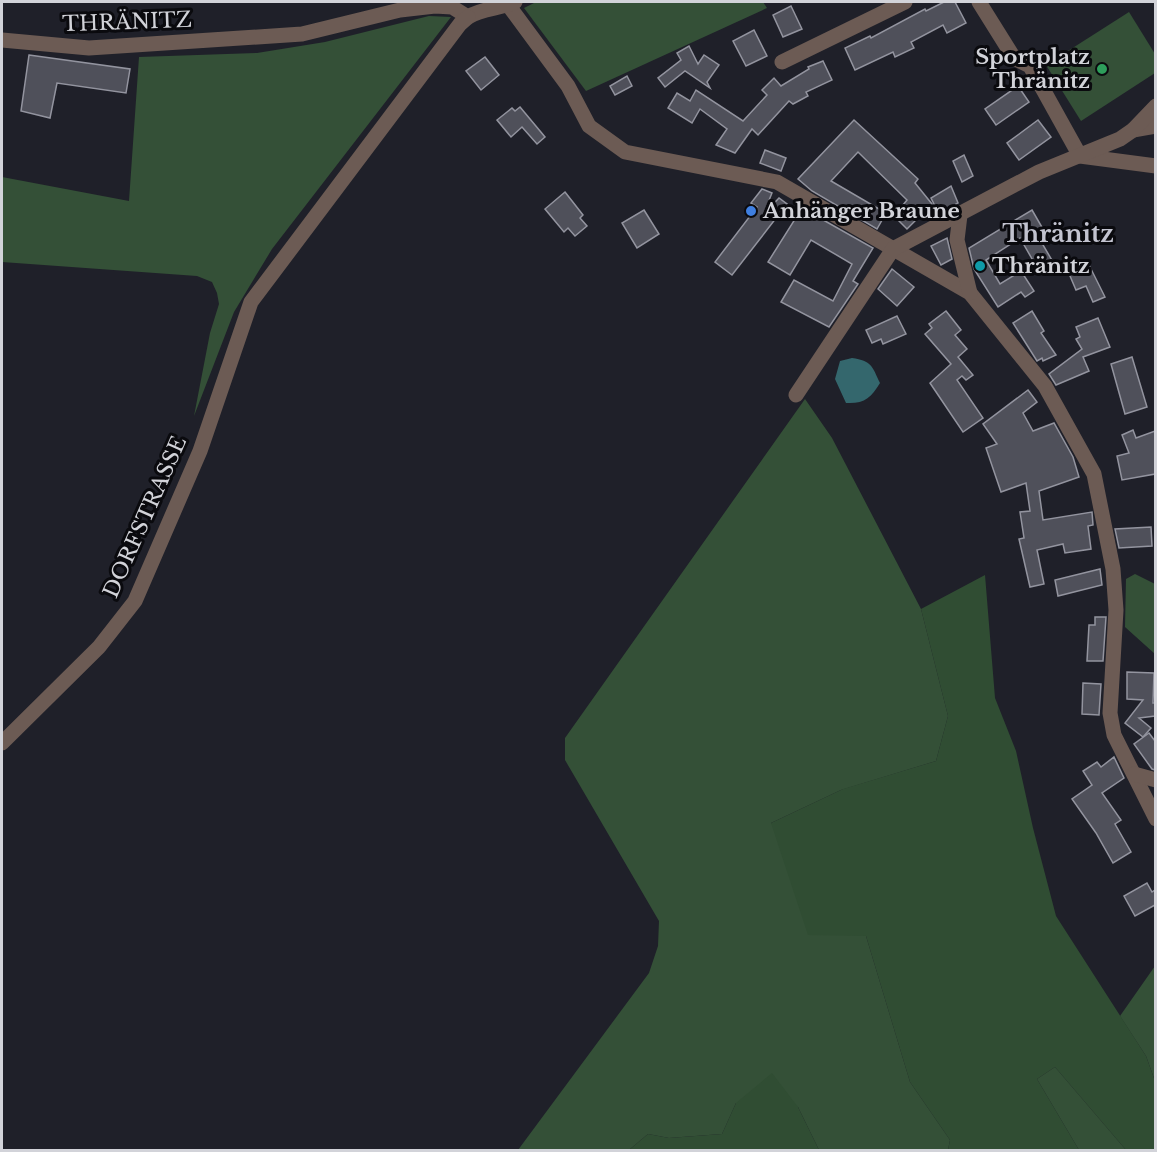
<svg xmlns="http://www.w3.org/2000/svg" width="1157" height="1152" viewBox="0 0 1157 1152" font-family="'Libre Baskerville',serif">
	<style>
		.green { fill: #345037 }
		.forest { fill: #304d33 }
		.water { fill: #34676d }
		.building { fill: #4f505a; stroke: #93949f; stroke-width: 1.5 }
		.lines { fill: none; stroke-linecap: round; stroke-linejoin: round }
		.minor { stroke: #6c5b54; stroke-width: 15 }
		.leisure-dot { fill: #2e9e5b; stroke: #0a0a0e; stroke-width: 2 }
		.shop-dot { fill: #3f7fe0; stroke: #0a0a0e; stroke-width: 2 }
		.culture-dot { fill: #0f9aa8; stroke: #0a0a0e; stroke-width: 2 }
		.labels { text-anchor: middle; stroke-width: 6; stroke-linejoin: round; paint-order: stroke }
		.street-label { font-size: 21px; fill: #d2d3d9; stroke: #0a0a0e }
		.poi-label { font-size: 21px; font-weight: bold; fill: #d2d3d9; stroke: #0a0a0e; text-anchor: start }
		.quarter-label { font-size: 24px; font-weight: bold; fill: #c2c3cf; stroke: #0a0a0e }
	</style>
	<rect width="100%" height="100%" fill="#1f2029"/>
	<g class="green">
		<polygon points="536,2 763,2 767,8 586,91 524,8"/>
		<polygon points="1129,12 1155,54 1155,73 1081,121 1046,65"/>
		<polygon points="429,16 451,17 272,249 234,312 194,416 210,333 219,304 217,293 212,282 197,276 2,262 2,177 129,201 139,57 257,53 325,42"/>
		<polygon points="805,399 832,438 921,609 948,716 936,761 841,790 771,823 866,936 910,1082 950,1140 948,1150 819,1150 798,1107 736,1103 722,1134 669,1138 648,1134 629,1150 518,1150 649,973 658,946 659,921 565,760 565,738"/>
		<polygon points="1135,574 1155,584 1155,654 1125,627 1126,579"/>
		<polygon points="1155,966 1155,1081 1146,1056 1120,1016"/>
		<polygon points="1055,1067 1126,1150 1079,1150 1037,1079"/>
	</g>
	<g class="forest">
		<polygon points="985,575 995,698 1016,751 1033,828 1056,916 1146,1056 1155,1081 1155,1150 1126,1150 1055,1067 1037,1079 1079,1150 948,1150 950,1140 910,1082 866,936 808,935 771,823 843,789 936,761 948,716 921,609"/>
		<polygon points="772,1073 798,1107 819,1150 629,1150 648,1134 669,1138 722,1134 736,1103"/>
	</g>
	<path class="water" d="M852,358C872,361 872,366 880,383C871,398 864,404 846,403L835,379L840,361Z"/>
	<g class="building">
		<polygon points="944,2 955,2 966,23 947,33 943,25 911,42 914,48 895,57 893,52 855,70 845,48 870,36 871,38 925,9 926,11"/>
		<polygon points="791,6 802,29 783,37 773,15"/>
		<polygon points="754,30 767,56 746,66 733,41"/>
		<polygon points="689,46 698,64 704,55 719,65 707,82 710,88 685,71 665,87 658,78 681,60 677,53"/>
		<polygon points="29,55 130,69 126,93 57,83 50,118 21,111"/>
		<polygon points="485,57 499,75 481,90 466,71"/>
		<polygon points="823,61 832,80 806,92 808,96 793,104 789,101 758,135 752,129 735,153 716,145 727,129 700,109 692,123 668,108 677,93 690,101 696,90 743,121 767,95 762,90 774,78 781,86 809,69 808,67"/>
		<polygon points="627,76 632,86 615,95 610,86"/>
		<polygon points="1018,86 1029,102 996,125 985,109"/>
		<polygon points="520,107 545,137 537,144 522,127 511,137 497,120 512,108 515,111"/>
		<polygon points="854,120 918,179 915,183 932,204 907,229 894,216 907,200 858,152 831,181 886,213 877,229 812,191 798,179"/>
		<polygon points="1038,120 1051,137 1019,160 1007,143"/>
		<polygon points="765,150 786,158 781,171 760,163"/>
		<polygon points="964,155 973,176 962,182 953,161"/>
		<polygon points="951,186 958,203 939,214 931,198"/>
		<polygon points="762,189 772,193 763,215 779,198 787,204 732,275 715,262 757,207 751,203"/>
		<polygon points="565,192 583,215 580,218 587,226 575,236 568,228 564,232 545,209"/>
		<polygon points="802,208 873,248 853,281 858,284 829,327 781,302 794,280 833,301 852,264 811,240 790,275 768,262"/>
		<polygon points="644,210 659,234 637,248 622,223"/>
		<polygon points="1032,210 1043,229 1036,233 1053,262 1039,271 1020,238 986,260 1000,284 1021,271 1034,291 1025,297 1021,292 998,307 974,269 969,248"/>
		<polygon points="947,238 952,259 941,265 931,246"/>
		<polygon points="1087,261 1105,297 1093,302 1086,286 1076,290 1067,269"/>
		<polygon points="892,269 914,287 897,306 878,289"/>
		<polygon points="946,311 961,330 955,335 967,349 958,357 973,375 966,380 962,376 957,380 983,418 963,432 930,383 951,364 925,334 932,328 929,324"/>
		<polygon points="1032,311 1044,331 1041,333 1056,355 1043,361 1042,358 1037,361 1013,323"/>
		<polygon points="897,316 906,334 883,344 881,339 872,343 866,330"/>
		<polygon points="1098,318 1110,347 1083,357 1089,371 1056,385 1049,374 1082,349 1076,339 1080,337 1076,327"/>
		<polygon points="1132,357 1147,407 1125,414 1111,364"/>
		<polygon points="1028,390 1037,402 1023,413 1033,431 1054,423 1073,457 1079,477 1039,491 1043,520 1092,512 1093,525 1088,526 1091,549 1065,553 1063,544 1037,550 1044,584 1030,587 1019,539 1024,538 1020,512 1030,511 1026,483 1001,492 986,448 997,444 983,424"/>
		<polygon points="1133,430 1136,438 1155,431 1155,474 1122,480 1117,456 1129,453 1122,435"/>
		<polygon points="1151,527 1152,546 1119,548 1115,529"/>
		<polygon points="1100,569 1102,585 1058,596 1055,580"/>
		<polygon points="1095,617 1106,617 1103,661 1087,661 1089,625 1095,625"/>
		<polygon points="1127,672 1154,673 1153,703 1155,703 1155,716 1139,718 1151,728 1143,737 1125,723 1143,700 1127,699"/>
		<polygon points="1083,683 1101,684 1099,715 1082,714"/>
		<polygon points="1149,733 1155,741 1155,770 1152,769 1134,744"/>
		<polygon points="1114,757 1124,778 1102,793 1121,820 1115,824 1131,852 1113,863 1096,833 1072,799 1092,785 1083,771 1097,762 1101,767"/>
		<polygon points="1147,883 1152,892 1155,890 1155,905 1135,916 1124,896"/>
	</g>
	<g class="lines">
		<g class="minor">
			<polyline points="506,2 568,86 589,126 625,152 777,182 970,293 1045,386 1094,474 1113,569 1116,610 1110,713 1114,735 1156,819"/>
			<polyline points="979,2 1014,58 1030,66 1080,156 1156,166"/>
			<path d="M2,40L89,48L302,34L400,10L435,6L452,7L468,17C483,8 500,9 515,2"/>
			<polyline points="782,62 905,2"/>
			<polyline points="1133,130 1156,126"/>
			<polyline points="960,215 957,240 970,293"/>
			<polyline points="796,395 893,249 1039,172 1120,139 1133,130 1156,106"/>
			<polyline points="2,743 99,647 135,601 200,451 251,302 460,24 468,17"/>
			<polyline points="1134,774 1156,780"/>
		</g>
	</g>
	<circle class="leisure-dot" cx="1102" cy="69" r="6"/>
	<circle class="shop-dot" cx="751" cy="211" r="6"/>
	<circle class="culture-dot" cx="980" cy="266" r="6"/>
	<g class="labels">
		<g class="street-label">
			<text transform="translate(127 22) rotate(-2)" y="7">THRÄNITZ</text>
			<text transform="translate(145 517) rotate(-66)" y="7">DORFSTRASSE</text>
		</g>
		<g class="poi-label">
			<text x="1090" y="64" text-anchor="end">Sportplatz<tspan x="1090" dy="24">Thränitz</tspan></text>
			<text x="763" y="218">Anhänger Braune</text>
			<text x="992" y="273">Thränitz</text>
		</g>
		<g class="quarter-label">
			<text x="1058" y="242">Thränitz</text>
		</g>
	</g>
	<rect width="1157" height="1152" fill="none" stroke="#d2d3d9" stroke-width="6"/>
</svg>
